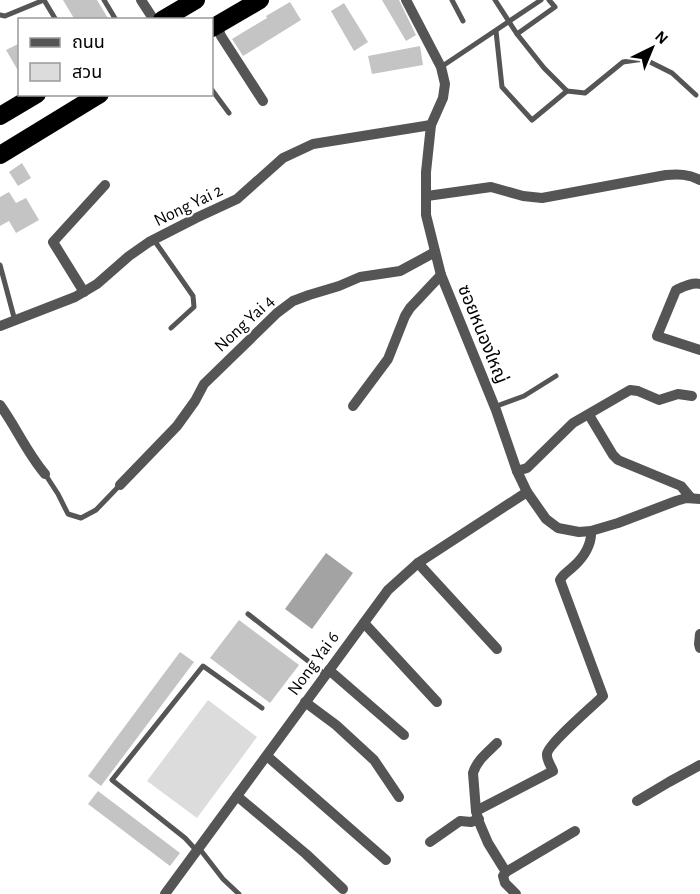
<svg xmlns="http://www.w3.org/2000/svg" width="700" height="894" viewBox="0 0 700 894" font-family="'Alegreya Sans','Noto Sans Thai',sans-serif">
	<style>
		.green { fill: #dcdcdc }
		.water { fill: #a3a3a3 }
		.building { fill: #c4c4c4 }
		.lines { fill: none; stroke-linecap: round; stroke-linejoin: round }
		.lane { stroke: #555; stroke-width: 5 }
		.street { stroke: #555; stroke-width: 10 }
		.highway { stroke: #000; stroke-width: 18 }
		.labels { text-anchor: middle; stroke-width: 4.5; stroke-linejoin: round; paint-order: stroke }
		.street-label { font-size: 18px; fill: #000; stroke: #fff }
	</style>
	<rect width="100%" height="100%" fill="#fff"/>
	<polygon class="green" points="208,700 257,737 197,818 147,781"/>
	<polygon class="water" points="326,553 353,573 312,629 285,609"/>
	<g class="building">
		<polygon points="63,0 97,0 109,20 75,20"/>
		<polygon points="382,0 399,0 416,35 406,41"/>
		<polygon points="290,2 301,20 243,56 232,39 267,18 266,16"/>
		<polygon points="344,3 368,42 354,51 331,11"/>
		<polygon points="20,43 20,74 6,50"/>
		<polygon points="420,46 423,65 372,74 368,56"/>
		<polygon points="22,163 31,178 18,186 9,172"/>
		<polygon points="9,192 16,203 26,198 39,220 16,233 9,221 0,226 0,197"/>
		<polygon points="239,620 299,665 270,703 210,658"/>
		<polygon points="180,652 194,662 101,786 88,776"/>
		<polygon points="98,791 180,853 170,866 88,804"/>
	</g>
	<g class="lines">
		<g class="lane">
			<polyline points="44,0 56,20"/>
			<polyline points="104,0 116,20"/>
			<polyline points="452,0 463,21"/>
			<polyline points="495,0 517,34 555,7 549,0"/>
			<polyline points="0,15 5,16 44,0"/>
			<polyline points="496,31 502,87 532,120 567,91"/>
			<polyline points="517,34 544,68 567,91 585,93 623,62 644,59 672,73 696,95"/>
			<polyline points="441,67 541,0"/>
			<polyline points="212,90 229,113"/>
			<polyline points="154,240 193,296 194,307 171,328"/>
			<polyline points="0,265 15,321"/>
			<polyline points="494,407 524,396 556,376"/>
			<polyline points="45,474 58,494 68,514 81,518 96,510 120,485"/>
			<polyline points="248,614 326,675"/>
			<polyline points="199,848 223,879 239,894"/>
			<polyline points="197,851 185,838 112,780 203,666 262,708"/>
		</g>
		<g class="street">
			<polyline points="141,0 154,20"/>
			<polyline points="406,0 441,67 445,84 443,98 431,125 426,172 426,215 441,275 496,410 517,471 527,492 546,519 558,528 579,532 591,531 618,523 676,501 686,498 700,499"/>
			<polyline points="217,25 221,36 263,101"/>
			<path d="M427,196L491,187L523,196L542,198L666,175C679,174 688,174 700,180"/>
			<path d="M700,284C692,282 683,287 676,290L657,336L700,350"/>
			<polyline points="84,292 53,242 105,185"/>
			<polyline points="0,326 75,297 97,284 129,256 149,242 196,218 237,199 283,158 313,144 431,125"/>
			<path d="M0,405C16,427 27,453 45,474"/>
			<polyline points="353,406 388,359 405,316 410,308 441,275"/>
			<polyline points="589,415 613,455 618,460 681,486 691,498"/>
			<polyline points="517,471 527,468 573,423 630,390 638,391 659,400 678,394 692,396"/>
			<polyline points="120,485 177,426 195,401 204,384 277,313 293,301 309,295 339,286 360,277 400,271 435,252"/>
			<polyline points="418,563 497,649"/>
			<polyline points="364,623 437,702"/>
			<polyline points="700,634 699,644 700,648"/>
			<polyline points="329,670 404,735"/>
			<polyline points="305,702 336,725 374,760 399,797"/>
			<polyline points="267,756 386,860"/>
			<polyline points="237,796 306,854 343,889"/>
			<polyline points="637,801 669,782 700,765"/>
			<path d="M476,811L473,773C477,760 488,752 497,743"/>
			<polyline points="430,842 460,821 471,822 479,819"/>
			<polyline points="506,872 575,831"/>
			<polyline points="165,894 388,590 418,563 527,492"/>
			<path d="M516,894L505,883L503,876L506,872L488,843L479,822L476,811L553,771C551,766 546,759 547,754C548,744 593,706 603,696L560,580C563,574 569,571 574,566C584,557 592,544 591,531"/>
		</g>
		<g class="highway">
			<polyline points="162,20 196,0"/>
			<polyline points="212,28 260,0"/>
			<polyline points="0,116 37,94"/>
			<polyline points="0,155 100,94"/>
		</g>
	</g>
	<g class="labels">
		<g class="street-label">
			<text transform="translate(188 205) rotate(-26)" y="6">Nong Yai 2</text>
			<text transform="translate(244 323) rotate(-43)" y="6">Nong Yai 4</text>
			<text transform="translate(483 334) rotate(68)" y="6">ซอยหนองใหญ่</text>
			<text transform="translate(313 663) rotate(-54)" y="6">Nong Yai 6</text>
		</g>
	</g>
	<rect x="18" y="18" width="195" height="78" fill="#ffffff" stroke="#999999" stroke-width="1.5"/>
	<rect x="30" y="38" width="30" height="9" fill="#555555" stroke="#999999" stroke-width="1.5"/>
	<text x="72" y="48" font-size="18" fill="#000000">ถนน</text>
	<rect x="30" y="63" width="30" height="18" fill="#dcdcdc" stroke="#999999" stroke-width="1.5"/>
	<text x="72" y="78" font-size="18" fill="#000000">สวน</text>
	<g transform="translate(652 48) rotate(43)" stroke="#ffffff" stroke-width="4.5" paint-order="stroke">
	<path d="M0-4.5L10 22L0 15L-10 22Z" fill="#000000"/>
	<text y="-9" font-size="16" font-weight="bold" text-anchor="middle" fill="#000000">N</text>
	</g>
</svg>
